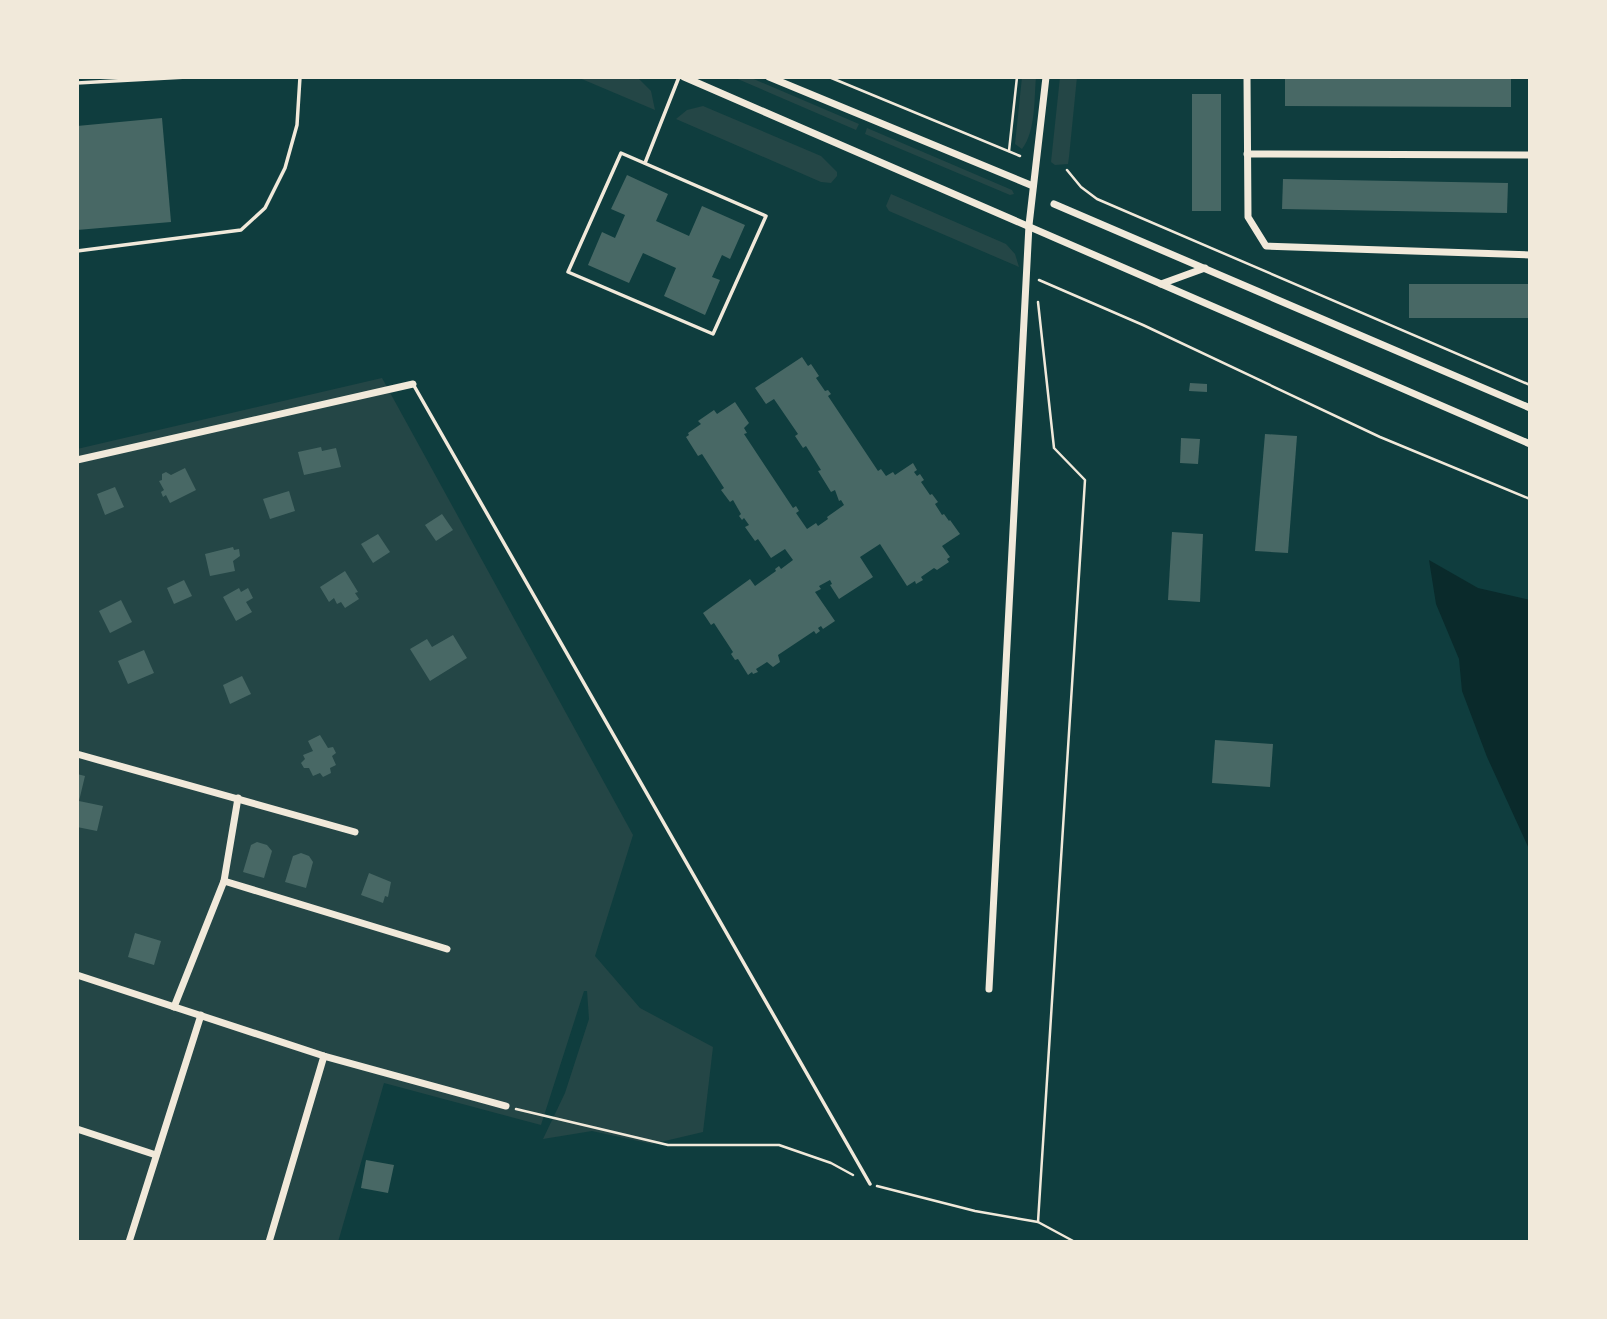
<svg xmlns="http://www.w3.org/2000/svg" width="1607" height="1319" viewBox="0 0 1607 1319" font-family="Barlow,sans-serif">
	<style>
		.green { fill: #244646 }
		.water { fill: #0a2a2b }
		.building { fill: #486865 }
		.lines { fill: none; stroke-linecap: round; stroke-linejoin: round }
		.path { stroke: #f1e9da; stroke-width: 2.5 }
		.service { stroke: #f1e9da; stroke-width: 3.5 }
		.minor { stroke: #f1e9da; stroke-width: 7 }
	</style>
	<rect width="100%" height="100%" fill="#0f3d3e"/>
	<g class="green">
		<polygon points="577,77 638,78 651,91 655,110"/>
		<polygon points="733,77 749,77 859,124 856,130"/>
		<path d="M1022,77H1036C1034,99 1036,131 1022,149L1015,144Z"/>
		<polygon points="1060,77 1077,77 1069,157 1068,164 1055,165 1051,162"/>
		<polygon points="703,106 821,156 837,172 837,176 831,183 821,182 676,119 687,110"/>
		<polygon points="867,128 1012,190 1014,194 1010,195 865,134"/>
		<polygon points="891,194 1006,244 1015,254 1019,267 889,211 886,206"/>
		<polygon points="382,378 633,835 595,956 640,1008 713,1047 703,1132 652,1144 592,1131 543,1139 565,1093 589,1019 587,991 584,991 541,1125 384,1083 338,1242 77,1242 77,449"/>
	</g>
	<polygon class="water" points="1429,560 1478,588 1530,600 1530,851 1487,757 1462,691 1459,659 1436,604"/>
	<g class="building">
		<polygon points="1285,77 1511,77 1511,107 1285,106"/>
		<rect x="1192" y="94" width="29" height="117"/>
		<polygon points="162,118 171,222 77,230 77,126"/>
		<polygon points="627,175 668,194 656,221 689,236 702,206 745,225 730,259 722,255 712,277 720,280 705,315 664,296 676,268 643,253 629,283 588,265 602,232 615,238 625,215 611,209"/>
		<polygon points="1283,179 1508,183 1507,213 1282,209"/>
		<rect x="1409" y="284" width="121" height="34"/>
		<polygon points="802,357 808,366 811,364 819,376 816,378 825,391 828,390 831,394 828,396 878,471 881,469 886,476 893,472 895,475 913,463 917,470 914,472 917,476 920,474 924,480 921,482 930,495 932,494 938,502 935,504 942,515 944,514 949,521 950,520 960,534 942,546 950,557 947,559 949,562 937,570 934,568 921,577 923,580 916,584 915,581 907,586 880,544 860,557 873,577 839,599 830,585 832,584 830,580 819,586 821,589 815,592 835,621 823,629 821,626 818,628 820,631 816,634 814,631 778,655 780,662 773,667 767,662 756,669 758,672 753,674 752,672 748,675 738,659 735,660 731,654 733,652 714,623 711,625 703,613 750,579 755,586 776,571 775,569 779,566 781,569 793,560 785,549 771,558 758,539 755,541 745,527 749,525 744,518 742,520 739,516 741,514 733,500 730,502 721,490 724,488 702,454 698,456 686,437 689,435 688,433 701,424 698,421 714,410 717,414 735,402 749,423 744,428 747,433 744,434 793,508 796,506 799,511 796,513 807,529 816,523 818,526 828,519 827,517 844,505 841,500 839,501 835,490 831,492 818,471 821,470 806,446 803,448 795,436 798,434 774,399 766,404 755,388"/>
		<polygon points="1190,383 1207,384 1207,392 1189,391"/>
		<polygon points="1265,434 1297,436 1288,553 1255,551"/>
		<polygon points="1181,438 1200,439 1198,464 1180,463"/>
		<polygon points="321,447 322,451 336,448 341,467 304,475 298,452"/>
		<polygon points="185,468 196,490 170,503 166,495 163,497 161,492 164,490 159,481 162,480 162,474 166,472 171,475"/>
		<polygon points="115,487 124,507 105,515 97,494"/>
		<polygon points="289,491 295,511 270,519 263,499"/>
		<polygon points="442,514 453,530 436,541 425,525"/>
		<polygon points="1172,532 1203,534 1200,602 1168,600"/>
		<polygon points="378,534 390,552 373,563 361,544"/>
		<polygon points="233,547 234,550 239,549 240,556 233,561 235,571 210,576 205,554"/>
		<polygon points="345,571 358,592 355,593 359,599 345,608 341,602 337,604 334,598 329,602 320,587"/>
		<polygon points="184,580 192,596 174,604 167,588"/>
		<polygon points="239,588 241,592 248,588 253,598 246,602 252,612 236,621 223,597"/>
		<polygon points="121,600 132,622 110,633 99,611"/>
		<polygon points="453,635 467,658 430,681 410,649 427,639 432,647"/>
		<polygon points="144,650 154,673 128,684 118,661"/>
		<polygon points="242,676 251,694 230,704 223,685"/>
		<polygon points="320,735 328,748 333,747 336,753 332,756 336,765 330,768 331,773 323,777 320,773 313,776 309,768 304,768 301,763 305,759 303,755 313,751 308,741"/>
		<polygon points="1215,740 1273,744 1270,787 1212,783"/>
		<polygon points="77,774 85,776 79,801 103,806 97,831 77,827"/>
		<polygon points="257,842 267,845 272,851 264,878 243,872 251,845"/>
		<polygon points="301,853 309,856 313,862 306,888 285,882 293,856"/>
		<polygon points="369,873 391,882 388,897 385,896 383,903 361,895"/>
		<polygon points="135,933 161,941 154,965 128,957"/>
		<polygon points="366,1160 394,1165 388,1193 361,1188"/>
	</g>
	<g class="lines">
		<g class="path">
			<polyline points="829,77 1020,156"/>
			<polyline points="1009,151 1017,77"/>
			<polyline points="1067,170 1081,187 1097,199 1530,385"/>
			<polyline points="1039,280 1143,325 1380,437 1530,499"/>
			<polyline points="516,1109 668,1145 779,1145 831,1163 853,1175"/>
			<polyline points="877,1186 975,1211 1038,1222 1075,1242"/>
			<polyline points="1038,1222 1085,480 1054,448 1038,302"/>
		</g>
		<g class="service">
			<polyline points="77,83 187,77"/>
			<polygon points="621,153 766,216 713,334 568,272"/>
			<polyline points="645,163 679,77"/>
			<polyline points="77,251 241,230 265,208 285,168 297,125 300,77"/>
			<polyline points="413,384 870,1184"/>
		</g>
		<g class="minor">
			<polyline points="684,77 1530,444"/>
			<polyline points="769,77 1033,186"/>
			<polyline points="1247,77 1248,217 1266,246 1530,255"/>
			<polyline points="1247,154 1530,155"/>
			<polyline points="1054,204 1530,408"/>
			<polyline points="1161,284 1205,268"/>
			<polyline points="77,460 413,384"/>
			<polyline points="77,754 355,832"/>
			<polyline points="224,881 447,949"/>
			<polyline points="77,975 324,1056 506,1106"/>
			<polyline points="989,989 1029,225 1046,77"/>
			<polyline points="174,1007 224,881 238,798"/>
			<polyline points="77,1129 156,1155"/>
			<polyline points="129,1242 201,1015"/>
			<polyline points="269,1242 324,1056"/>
		</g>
	</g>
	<rect width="1607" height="1319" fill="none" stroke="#f1e9da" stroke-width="158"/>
</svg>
